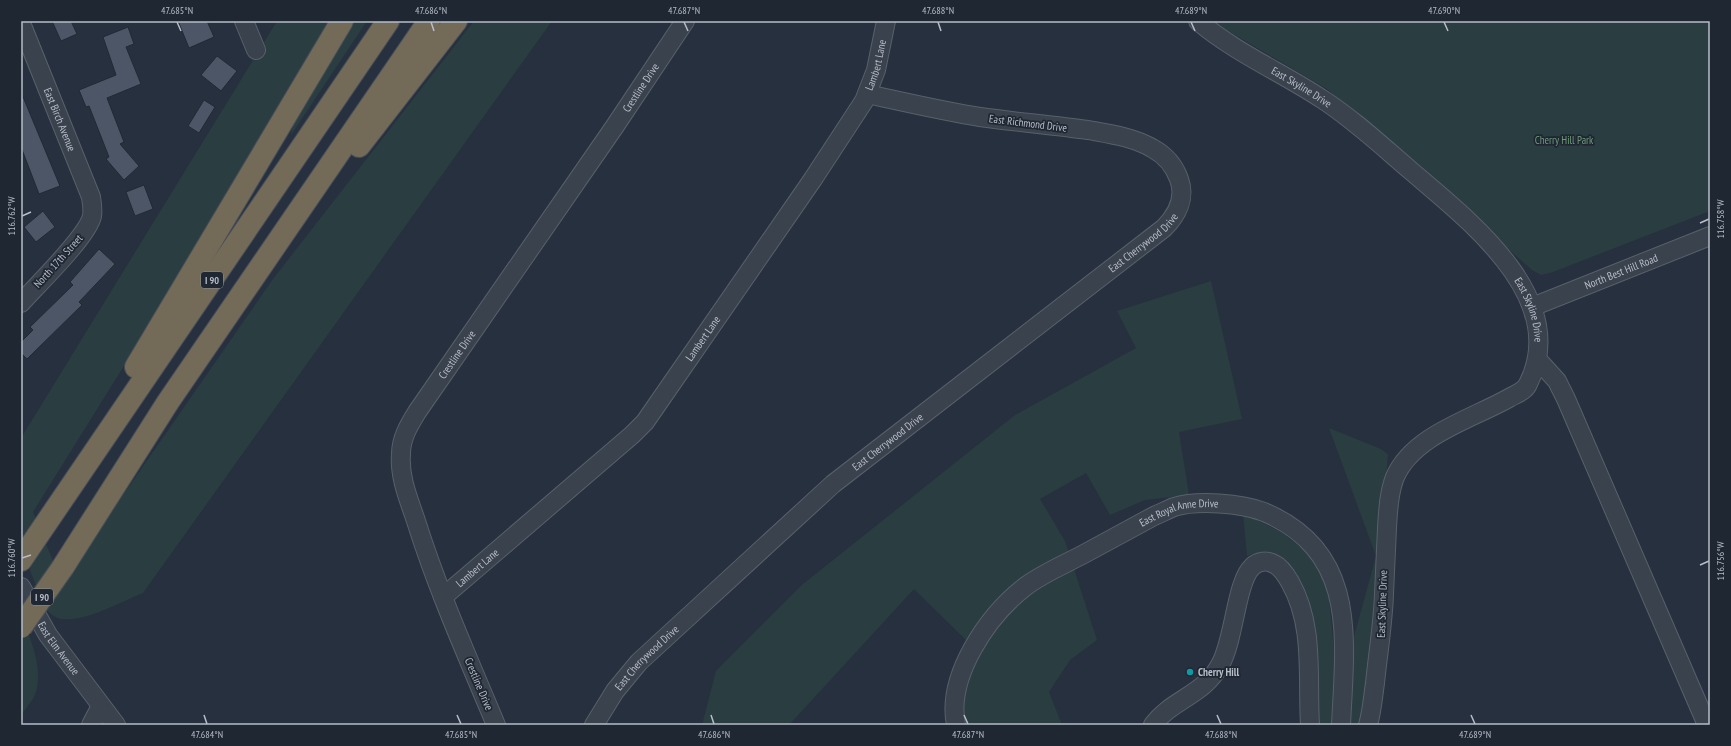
<svg xmlns="http://www.w3.org/2000/svg" width="1731" height="746" viewBox="0 0 1731 746" font-family="'PT Sans Narrow',sans-serif">
	<style>
		.green { fill: #2a3d40 }
		.building { fill: #4d5666; stroke: #212935 }
		.lines { fill: none; stroke-linecap: round; stroke-linejoin: round }
		.minor-casing { stroke: #58606c; stroke-width: 20 }
		.highway-casing { stroke: #454d59; stroke-width: 24 }
		.minor { stroke: #3a424e; stroke-width: 18 }
		.highway { stroke: #736a58; stroke-width: 22 }
		.highway-bridge-casing { stroke: #454d59; stroke-width: 24; stroke-linecap: butt }
		.highway-bridge { stroke: #736a58; stroke-width: 22 }
		.ticks { fill: none; stroke: #b7bdc9; stroke-width: 1.5 }
		.culture-dot { fill: #0f9aa8; stroke: #1f2733; stroke-width: 1.5 }
		.labels { text-anchor: middle; stroke-width: 3.5; stroke-linejoin: round; paint-order: stroke }
		.shield { fill: #1f2733; stroke: #89909c; stroke-width: 1 }
		.shield-label { font-size: 10px; font-weight: bold; fill: #b7bdc9 }
		.street-label { font-size: 11px; fill: #b7bdc9; stroke: #1f2733 }
		.park-label { font-size: 11px; fill: #70987a; stroke: #1f2733 }
		.poi-label { font-size: 11px; font-weight: bold; fill: #b7bdc9; stroke: #1f2733; text-anchor: start }
		.neatline { fill: none; stroke: #b7bdc9; stroke-width: 1.5 }
		.ticks-label { font-size: 10px; text-anchor: middle; fill: #b7bdc9 }
	</style>
	<rect width="100%" height="100%" fill="#27303e"/>
	<g class="green">
		<path d="M277,21H334L223,207L33,512L62,583L273,279L474,21H552L143,593C120,602 86,622 63,619C55,619 50,613 45,608L21,548V438Z"/>
		<polygon points="352,21 367,21 291,135 293,122"/>
		<polygon points="1211,21 1710,21 1710,211 1553,272 1541,275 1532,270 1327,89"/>
		<polygon points="1211,281 1242,419 1179,432 1189,495 1145,500 1110,515 1086,473 1040,499 1065,541 1097,640 1070,660 1049,692 1062,725 961,725 959,712 977,651 914,589 789,725 702,725 716,671 803,584 1015,415 1136,348 1117,311"/>
		<path d="M1329,428L1381,449L1388,454L1380,563L1363,725H1319C1317,682 1319,594 1288,562C1283,557 1273,554 1266,551L1247,556L1243,513L1281,532L1311,555L1328,586L1334,649L1353,640L1376,556Z"/>
		<path d="M21,616C31,639 43,667 36,692C34,699 26,708 21,715Z"/>
	</g>
	<g class="building">
		<polygon points="52,21 71,21 77,34 61,41"/>
		<polygon points="178,21 207,21 214,37 189,48"/>
		<polygon points="128,27 134,44 126,47 141,84 107,98 124,142 120,144 139,166 124,180 106,159 109,157 89,106 86,107 79,90 116,75 103,37"/>
		<polygon points="217,56 237,71 221,91 201,75"/>
		<polygon points="21,92 60,186 39,194 21,147"/>
		<polygon points="204,100 215,107 199,133 188,126"/>
		<polygon points="144,185 153,209 135,216 126,192"/>
		<polygon points="43,211 55,227 36,242 24,227"/>
		<polygon points="99,249 115,264 79,302 82,305 27,359 21,353 21,342 33,330 30,327 73,285 70,282"/>
	</g>
	<g class="lines">
		<defs>
			<g id="minor">
				<polyline points="244,21 256,50"/>
				<path id="s1" d="M1198,21C1236,53 1281,72 1322,99C1353,119 1382,146 1410,170C1467,219 1572,298 1528,384C1525,391 1516,394 1509,398C1472,419 1413,435 1395,477C1389,492 1388,511 1387,528C1386,550 1385,572 1384,594C1383,624 1378,653 1375,683C1373,697 1372,711 1368,725"/>
				<path id="s2" d="M21,23L91,197C92,203 93,210 92,216C88,236 37,285 21,303"/>
				<path id="s3" d="M1532,307L1710,236"/>
				<polyline points="1537,359 1557,381 1566,399 1707,725"/>
				<path id="s4" d="M21,587L48,635L116,725"/>
				<path id="s5" d="M443,597L632,435L645,422L813,179L864,101L876,70L886,21"/>
				<polyline points="91,725 101,706"/>
				<path id="s6" d="M496,725C468,658 438,591 416,521C409,500 399,477 401,454C401,438 409,425 417,412L615,126L685,21"/>
				<path id="s7" d="M594,725L615,691L639,662L833,484L1164,228C1177,215 1186,198 1179,179C1174,165 1165,155 1152,148C1133,137 1110,134 1088,130C1052,125 1016,122 980,117C942,111 904,102 867,94"/>
				<path id="s8" d="M956,725C946,676 988,615 1026,586C1042,574 1063,565 1082,555C1106,542 1130,529 1154,516C1161,513 1167,510 1174,507C1197,500 1241,503 1264,512C1359,552 1345,640 1341,725"/>
				<path d="M1153,725C1172,699 1203,696 1220,665C1234,642 1236,582 1252,567C1258,561 1267,560 1274,564C1281,567 1286,575 1290,582C1315,626 1307,677 1310,725"/>
			</g>
			<g id="highway">
				<polyline points="359,146 456,21"/>
				<polyline points="136,367 342,21"/>
				<polyline points="21,560 388,21"/>
				<polyline points="63,567 168,402 429,21"/>
			</g>
		</defs>
		<use href="#minor" class="minor-casing"/>
		<use href="#highway" class="highway-casing"/>
		<use href="#minor" class="minor"/>
		<use href="#highway" class="highway"/>
		<defs>
			<polyline id="highway-bridge" points="21,627 63,567"/>
		</defs>
		<use href="#highway-bridge" class="highway-bridge-casing"/>
		<use href="#highway-bridge" class="highway-bridge"/>
	</g>
	<path class="ticks" d="M177,22L181,31M431,22L434,31M684,22L688,31M938,22L941,31M1191,22L1195,31M1444,22L1448,31M22,216L31,212M1700,223L1709,219M22,558L31,555M1700,565L1709,561M204,715L207,724M457,715L461,724M711,715L714,724M964,715L968,724M1217,715L1221,724M1471,715L1475,724"/>
	<circle class="culture-dot" cx="1190" cy="672" r="4"/>
	<g class="labels">
		<g class="shield">
			<rect x="201" y="272" width="22" height="16" rx="3"/>
			<rect x="31" y="589" width="22" height="16" rx="3"/>
		</g>
		<g class="shield-label">
			<text x="212" y="284">I 90</text>
			<text x="42" y="601">I 90</text>
		</g>
		<g class="street-label">
			<text dy="4" stroke="none"><textPath href="#s5" startOffset="694">Lambert Lane</textPath></text>
			<text dy="4" stroke="none"><textPath href="#s6" startOffset="728">Crestline Drive</textPath></text>
			<text dy="4" stroke="none"><textPath href="#s1" startOffset="123">East Skyline Drive</textPath></text>
			<text dy="4" stroke="none"><textPath href="#s2" startOffset="104">East Birch Avenue</textPath></text>
			<text transform="translate(1028 123) rotate(7)" y="4">East Richmond Drive</text>
			<text dy="4" stroke="none"><textPath href="#s7" startOffset="734">East Cherrywood Drive</textPath></text>
			<text transform="translate(58 261) rotate(-48)" y="4">North 17th Street</text>
			<text dy="4" stroke="none"><textPath href="#s3" startOffset="96">North Best Hill Road</textPath></text>
			<text dy="4" stroke="none"><textPath href="#s1" startOffset="447">East Skyline Drive</textPath></text>
			<text dy="4" stroke="none"><textPath href="#s5" startOffset="369">Lambert Lane</textPath></text>
			<text dy="4" stroke="none"><textPath href="#s6" startOffset="404">Crestline Drive</textPath></text>
			<text dy="4" stroke="none"><textPath href="#s7" startOffset="410">East Cherrywood Drive</textPath></text>
			<text dy="4" stroke="none"><textPath href="#s8" startOffset="334">East Royal Anne Drive</textPath></text>
			<text dy="4" stroke="none"><textPath href="#s5" startOffset="45">Lambert Lane</textPath></text>
			<text transform="translate(1382 604) rotate(-88)" y="4">East Skyline Drive</text>
			<text dy="4" stroke="none"><textPath href="#s4" startOffset="72">East Elm Avenue</textPath></text>
			<text dy="4" stroke="none"><textPath href="#s7" startOffset="86">East Cherrywood Drive</textPath></text>
			<text transform="translate(479 684) rotate(67)" y="4">Crestline Drive</text>
		</g>
		<g class="park-label">
			<text x="1564" y="144">Cherry Hill Park</text>
		</g>
		<g class="poi-label">
			<text x="1198" y="676">Cherry Hill</text>
		</g>
	</g>
	<rect width="1731" height="746" fill="none" stroke="#1f2733" stroke-width="44"/>
	<rect x="22" y="22" width="1687" height="702" class="neatline"/>
	<g class="ticks-label">
		<text x="177" y="14">47.685°N</text>
		<text x="431" y="14">47.686°N</text>
		<text x="684" y="14">47.687°N</text>
		<text x="938" y="14">47.688°N</text>
		<text x="1191" y="14">47.689°N</text>
		<text x="1444" y="14">47.690°N</text>
		<text transform="translate(11 216) rotate(-90)" y="4">116.762°W</text>
		<text transform="translate(1720 219) rotate(-90)" y="4">116.758°W</text>
		<text transform="translate(11 558) rotate(-90)" y="4">116.760°W</text>
		<text transform="translate(1720 561) rotate(-90)" y="4">116.756°W</text>
		<text x="207" y="738">47.684°N</text>
		<text x="461" y="738">47.685°N</text>
		<text x="714" y="738">47.686°N</text>
		<text x="968" y="738">47.687°N</text>
		<text x="1221" y="738">47.688°N</text>
		<text x="1475" y="738">47.689°N</text>
	</g>
</svg>
